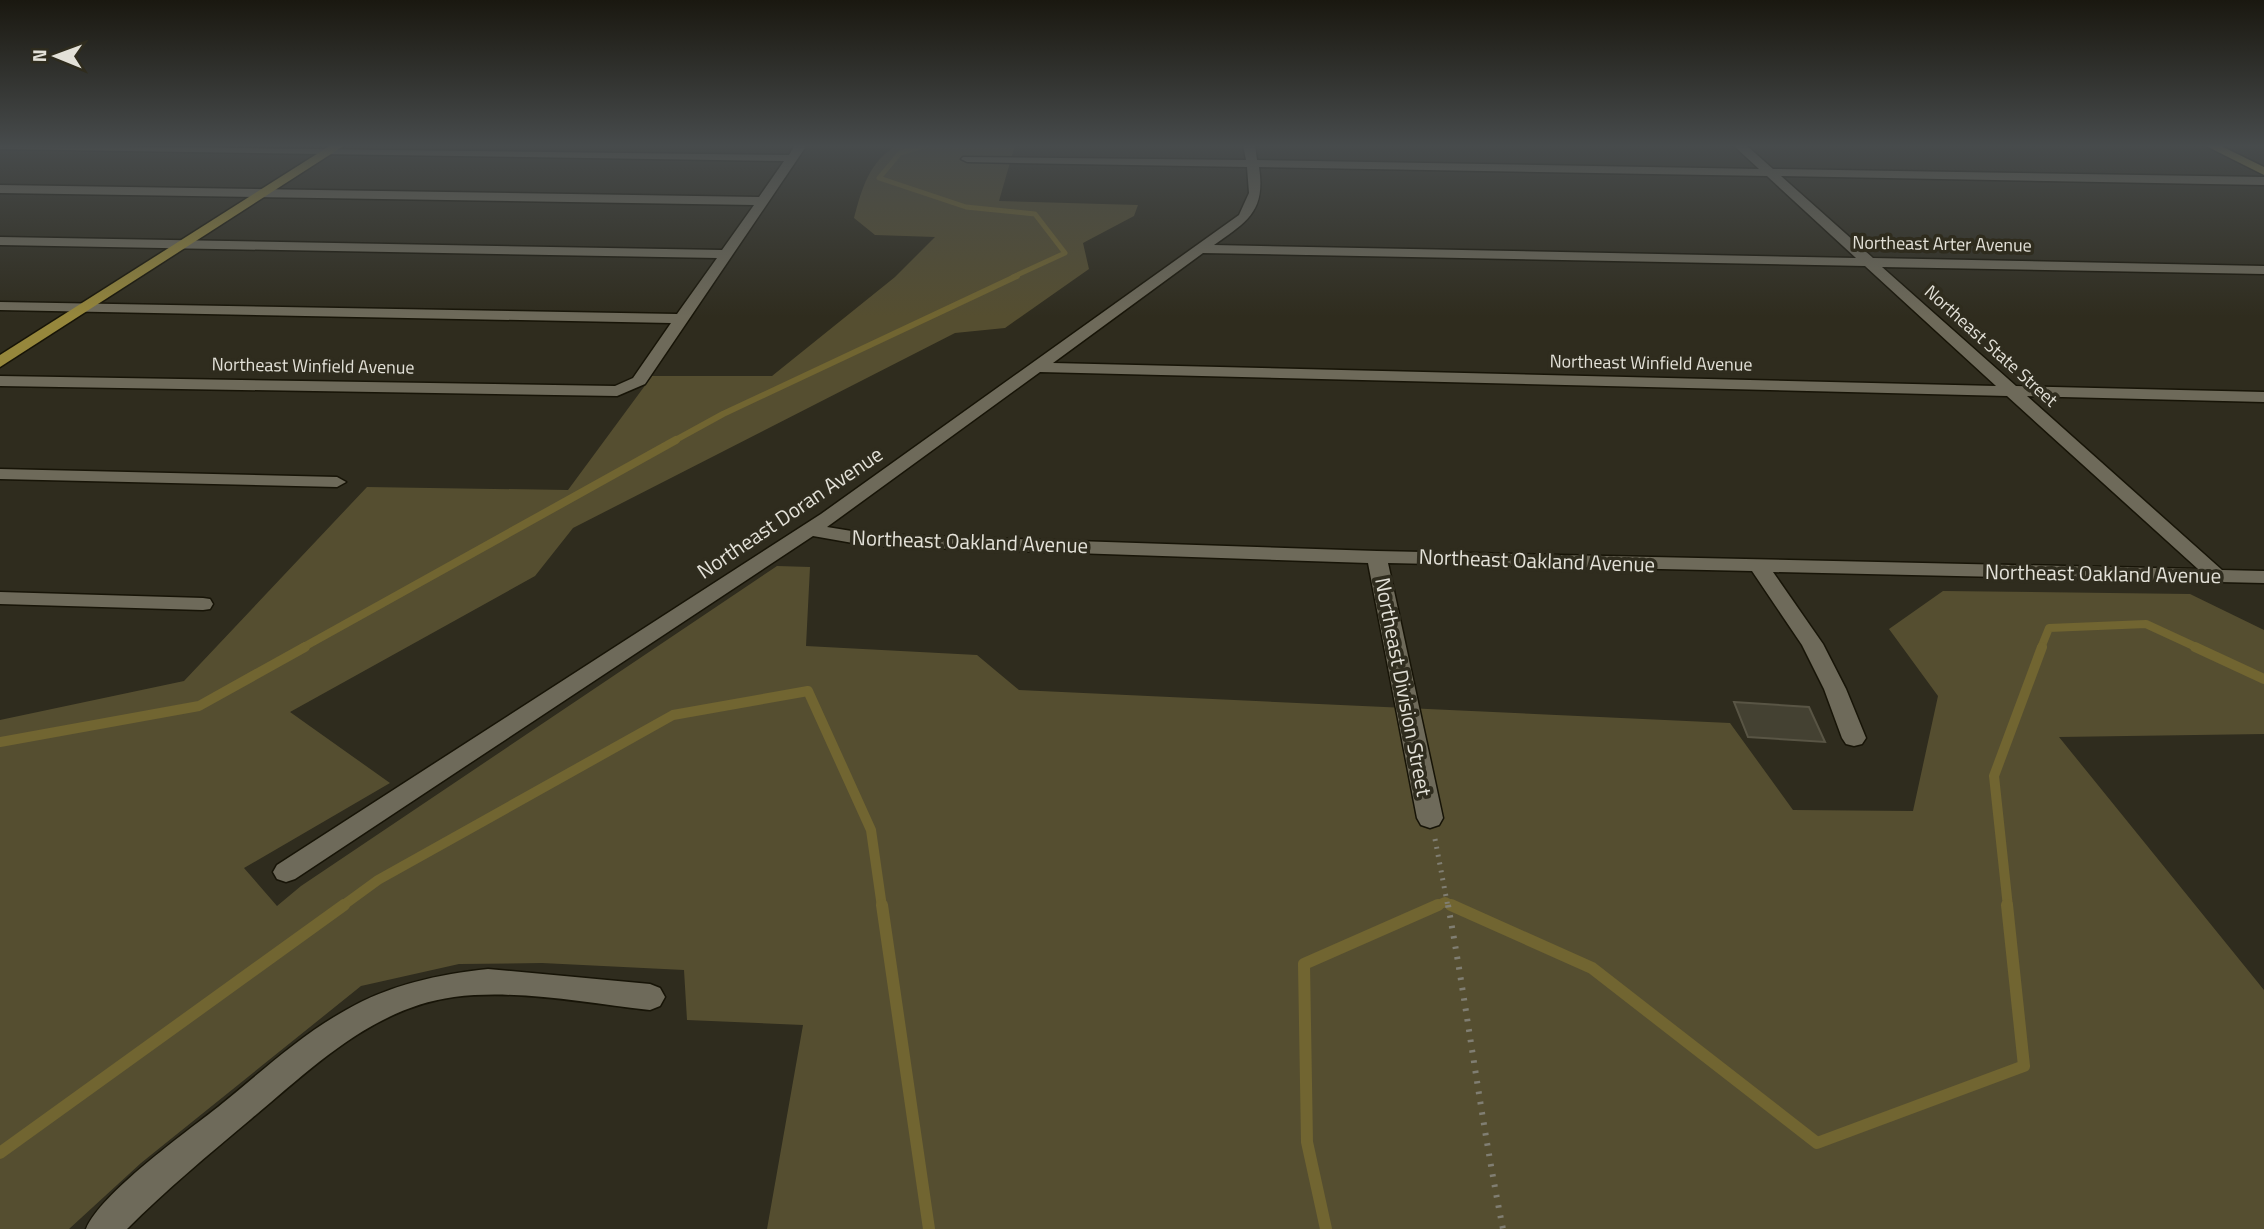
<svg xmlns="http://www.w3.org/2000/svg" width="2264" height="1229" viewBox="0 0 2264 1229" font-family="'Titillium Web',sans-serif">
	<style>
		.green { fill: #554e30 }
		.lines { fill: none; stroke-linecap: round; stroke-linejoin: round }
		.stream-far4 { stroke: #716531; stroke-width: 5 }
		.stream-far3 { stroke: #716531; stroke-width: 6 }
		.stream-far2 { stroke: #716531; stroke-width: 8 }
		.stream-far1 { stroke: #716531; stroke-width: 10 }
		.stream { stroke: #716531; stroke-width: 12 }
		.building { fill: #444132; stroke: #595545; stroke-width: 2 }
		.minor-casing { stroke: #171407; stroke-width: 3 }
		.major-casing { stroke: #171407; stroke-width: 3 }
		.path-far1 { stroke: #807e72; stroke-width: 5; stroke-dasharray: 2 6; stroke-linecap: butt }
		.path { stroke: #807e72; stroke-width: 6; stroke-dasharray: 2.5 8; stroke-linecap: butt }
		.minor { fill: #6e6a5a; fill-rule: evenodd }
		.major { fill: #96873c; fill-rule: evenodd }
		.labels { text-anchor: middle; stroke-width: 7; stroke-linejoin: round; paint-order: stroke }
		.far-street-label { font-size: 18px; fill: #e3e1d8; stroke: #2f2c1e }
		.street-label { font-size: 21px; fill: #e3e1d8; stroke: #2f2c1e }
	</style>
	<rect width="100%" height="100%" fill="#2f2c1e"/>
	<path class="green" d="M897,145H1015L999,201L1138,205L1134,216L1083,243L1089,269L1005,328L955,333L573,528L535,576L290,712L390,783L244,868L277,906L301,886L777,566L810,567L806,646L977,655L1019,690L1730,723L1793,810L1913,811L1938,696L1889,629L1943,591L2190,594L2264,630V734L2059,737L2264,990V1229H767L803,1025L687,1020L684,970L542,963L459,964L361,986L141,1163L69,1229H0V720L184,681L367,487L568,490L652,376H772L895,277L935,237L875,235L854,218C862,188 869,162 897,145Z"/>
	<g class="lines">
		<polyline class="stream-far4" points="927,145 900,153 879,178 966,207 1035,214 1065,253 1013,277"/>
		<polyline class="stream-far3" points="672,442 723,414 1017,276"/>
		<g class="stream-far2">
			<polyline points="302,648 676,440"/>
			<polyline points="2041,648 2049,628 2146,624 2198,648"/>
		</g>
		<g class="stream-far1">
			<polyline points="2195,647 2264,679"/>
			<polyline points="0,742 199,706 305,647"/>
			<polyline points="341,907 378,880 673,715 808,691 871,830 882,907"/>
			<polyline points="1434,907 1445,902 1455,907"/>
			<polyline points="2008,907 1994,776 2042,647"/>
		</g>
		<g class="stream">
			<polyline points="882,905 929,1229"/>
			<polyline points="1451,905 1592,968 1817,1143 2024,1066 2007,905"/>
			<polyline points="0,1153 344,905"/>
			<polyline points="1326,1229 1307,1142 1304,964 1438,905"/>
		</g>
	</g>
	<polygon class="building" points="1734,702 1809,707 1825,742 1748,737"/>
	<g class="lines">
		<defs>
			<g id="minor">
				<polygon points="0,145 789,155 795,145 807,145 645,384 617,396 0,386 0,376 615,386 633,378 671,323 0,310 0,302 677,314 717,258 0,245 0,237 722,250 754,205 0,193 0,185 759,197 784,161 0,149"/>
				<path d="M1243,145H1255L1257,160L1759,169L1733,145H1746L1773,169L2264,177V185L1781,176L1873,258L2264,266V274L1882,267L2016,386L2264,392V402L2027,396L2222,570L2264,571V583L1773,572L1823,644L1846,689L1866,738L1862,744L1854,746L1846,744L1842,738L1824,689L1802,645L1752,571L1388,563L1443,818L1439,825L1430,828L1421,825L1417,818L1368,563L870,546L813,536L295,879L286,882L277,879L273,872L277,865L821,514L1239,215L1249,193L1247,167L967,162L961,159L963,157L1246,160ZM1259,167L1767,176L1856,258L1214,245C1246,222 1266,212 1259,167ZM1203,253L1865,266L1996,386L1053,363ZM1040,372L2007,396L2198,569L1377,551L870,534L827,527Z"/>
				<polygon points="0,469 337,477 346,482 337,487 0,479"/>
				<polygon points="0,592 203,598 210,599 213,604 210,609 203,610 0,604"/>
				<path d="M488,969L650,984L660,988L665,997L660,1006L650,1010C586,1003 517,989 454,997C372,1008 311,1069 251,1119C208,1155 166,1190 127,1229H86C101,1193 185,1133 218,1107C259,1074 299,1036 346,1010C389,985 439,974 488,969Z"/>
			</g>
			<g id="major">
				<polygon points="331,145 345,145 0,367 0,355"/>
				<polygon points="2204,145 2219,145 2264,167 2264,175"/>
			</g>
		</defs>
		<use href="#minor" class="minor-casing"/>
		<use href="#major" class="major-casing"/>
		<polyline class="path-far1" points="1435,839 1448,907"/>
		<path class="path" d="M1448,905C1468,1013 1481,1121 1503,1229"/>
		<use href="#minor" class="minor"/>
		<use href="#major" class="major"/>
	</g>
	<linearGradient id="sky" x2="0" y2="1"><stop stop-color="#1a1810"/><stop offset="0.46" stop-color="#474b4c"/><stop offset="1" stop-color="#474b4c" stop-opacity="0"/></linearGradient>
	<rect width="2264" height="317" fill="url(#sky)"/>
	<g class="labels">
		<g class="far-street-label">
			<text transform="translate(1942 244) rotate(1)" y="6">Northeast Arter Avenue</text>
			<text transform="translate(1991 346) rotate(42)" y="6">Northeast State Street</text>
			<text transform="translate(1651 363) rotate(1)" y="6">Northeast Winfield Avenue</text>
			<text transform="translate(313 366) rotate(1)" y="6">Northeast Winfield Avenue</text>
		</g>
		<g class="street-label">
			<text transform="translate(790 513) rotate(-34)" y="7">Northeast Doran Avenue</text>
			<text transform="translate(970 542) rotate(2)" y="7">Northeast Oakland Avenue</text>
			<text transform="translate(1537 561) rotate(2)" y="7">Northeast Oakland Avenue</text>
			<text transform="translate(2103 574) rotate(1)" y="7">Northeast Oakland Avenue</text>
			<text transform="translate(1403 687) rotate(79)" y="7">Northeast Division Street</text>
		</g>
	</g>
	<g transform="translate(56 56) rotate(271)" stroke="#2f2c1e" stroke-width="5" paint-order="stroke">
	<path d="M0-5L12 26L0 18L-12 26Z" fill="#e3e1d8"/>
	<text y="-10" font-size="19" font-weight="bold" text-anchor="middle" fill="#e3e1d8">N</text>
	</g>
</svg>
